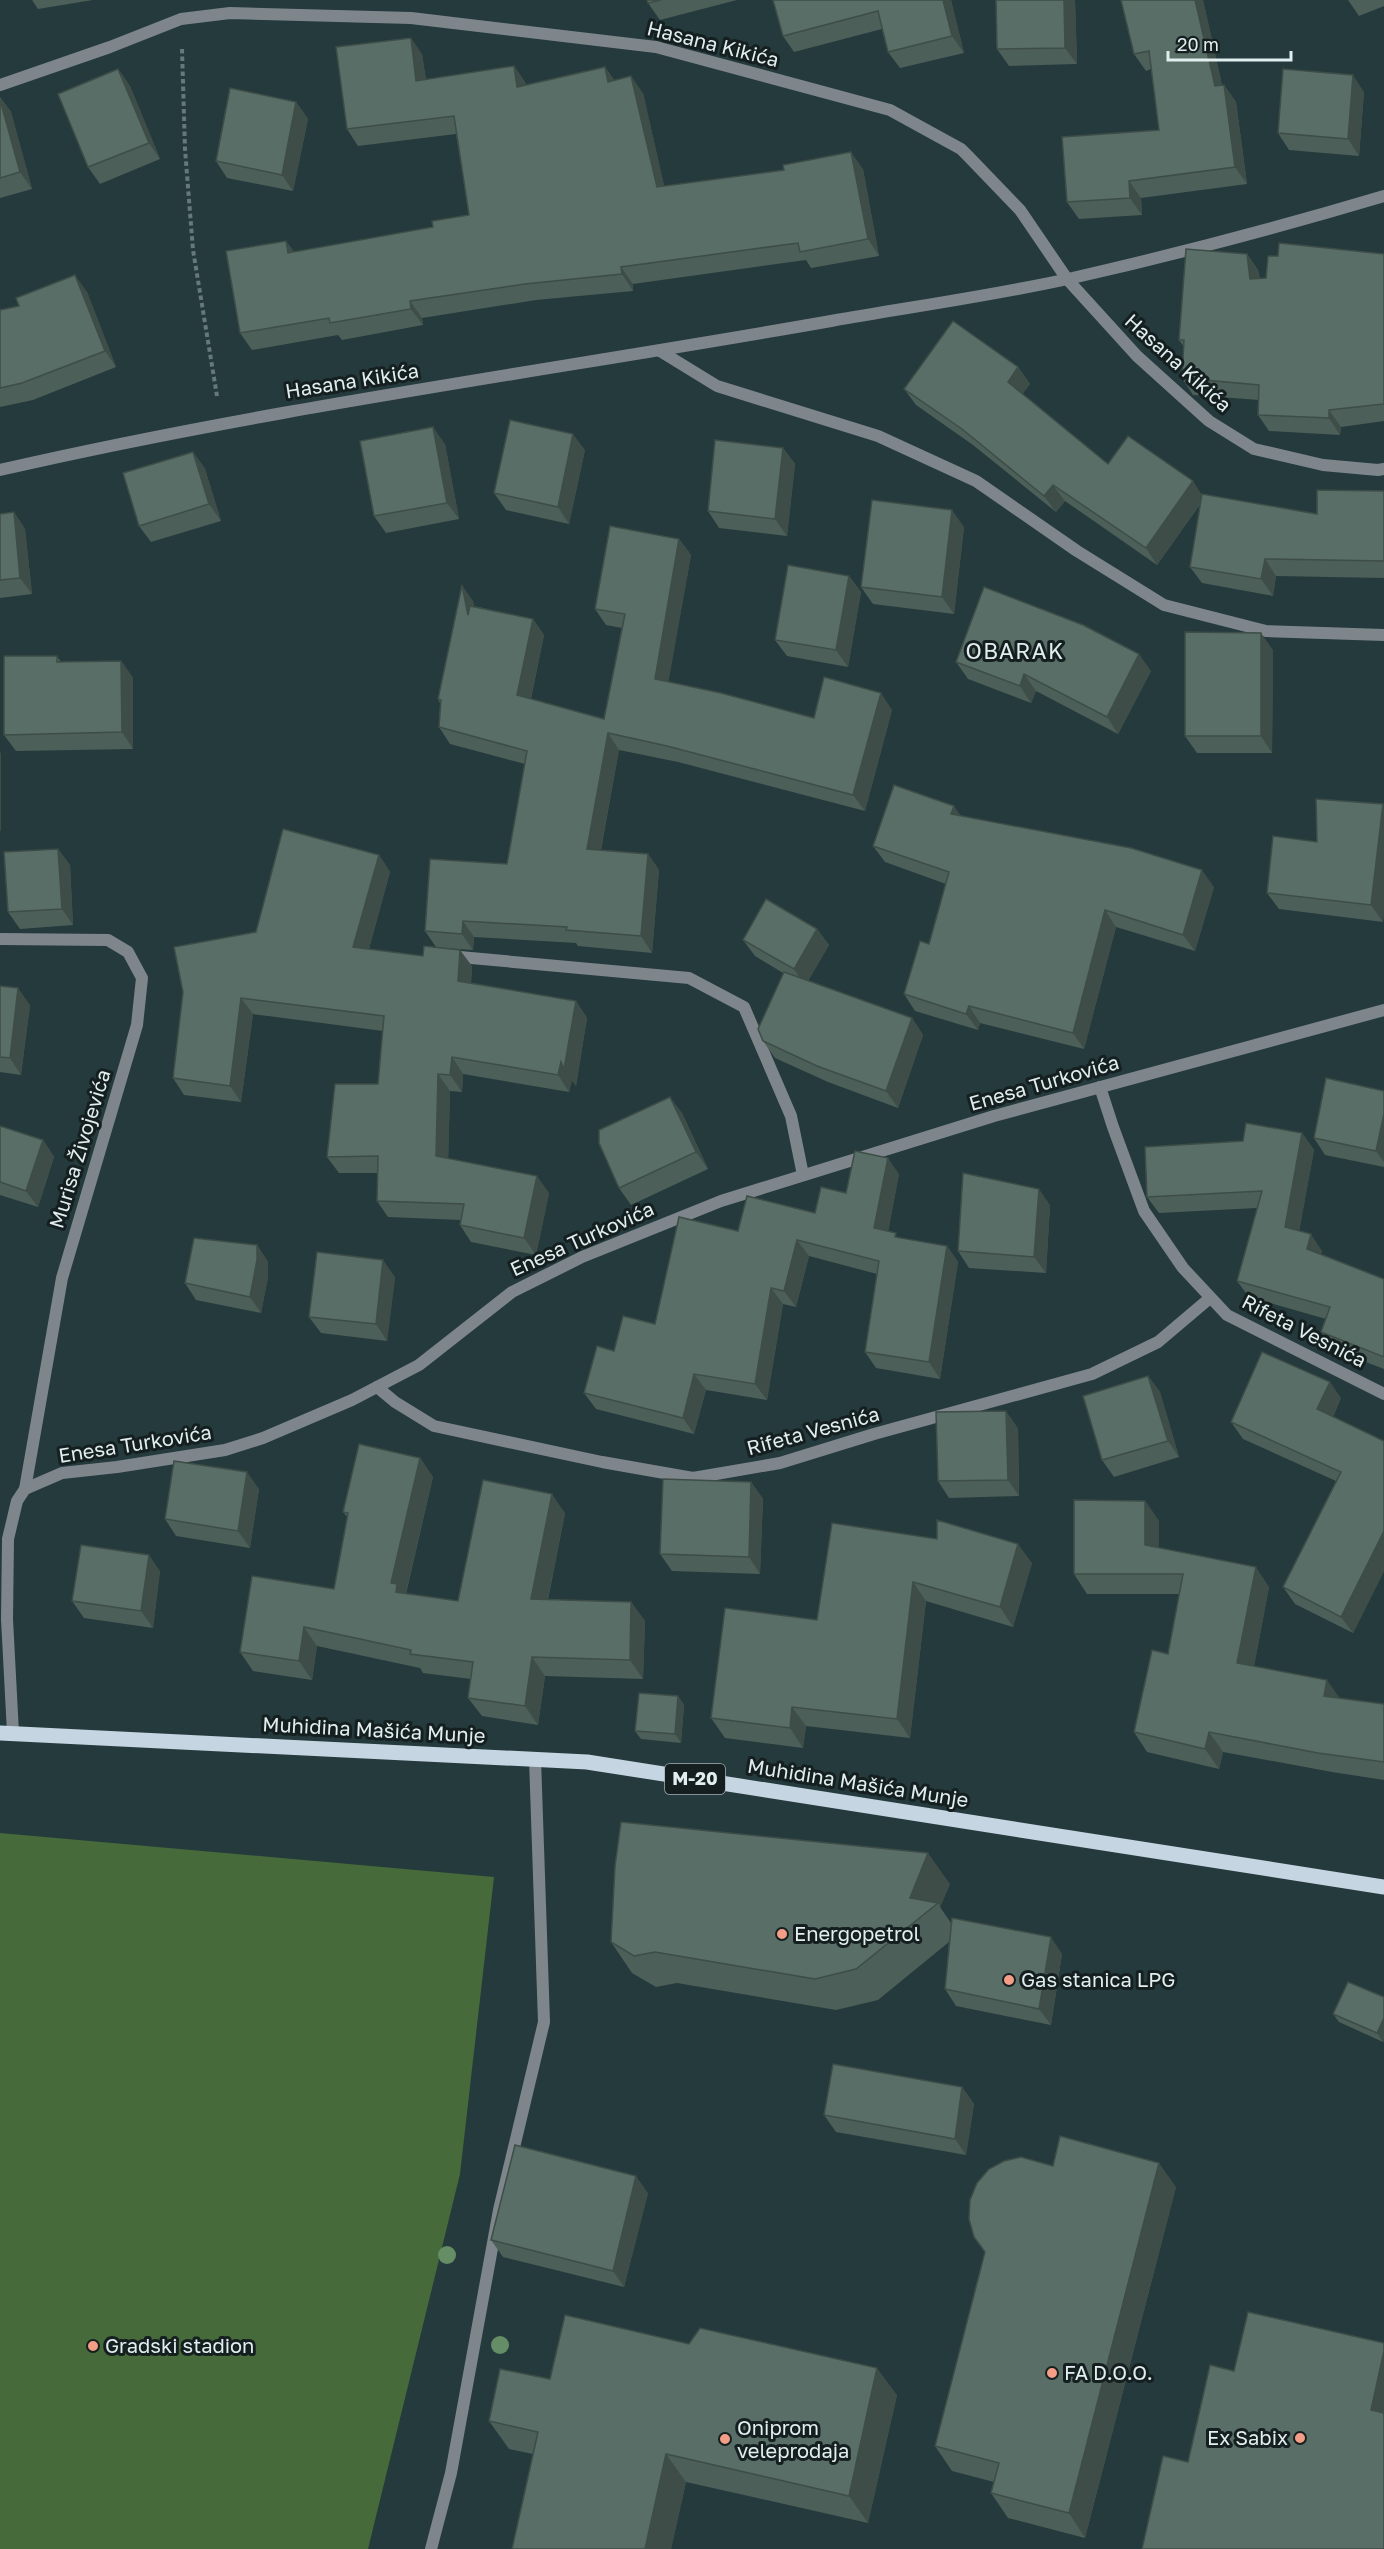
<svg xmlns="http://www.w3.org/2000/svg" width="1384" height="2549" viewBox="0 0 1384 2549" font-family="'Golos Text',sans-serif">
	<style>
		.green { fill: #466a39 }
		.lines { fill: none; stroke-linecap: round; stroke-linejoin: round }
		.path { stroke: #65787b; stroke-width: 4; stroke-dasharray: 4.5 3; stroke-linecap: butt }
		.service { stroke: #7e868b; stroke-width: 12 }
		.minor { stroke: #7e868b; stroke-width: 12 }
		.primary { stroke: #c5d5e1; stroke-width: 15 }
		.tree { fill: #668e66 }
		.wall { fill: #4c5f58 }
		.shaded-wall { fill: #3e4d47 }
		.building { fill: #586e66; stroke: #3e4d47; stroke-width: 1.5 }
		.poi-dot { fill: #f49e87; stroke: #151f20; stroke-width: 2 }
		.labels { text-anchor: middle; stroke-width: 6; stroke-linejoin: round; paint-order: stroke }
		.shield { fill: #151f20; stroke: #a4b0b2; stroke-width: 1.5 }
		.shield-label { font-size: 18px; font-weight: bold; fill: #e1eef0 }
		.street-label { font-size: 20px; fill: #e1eef0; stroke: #151f20 }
		.poi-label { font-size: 20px; fill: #e1eef0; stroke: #151f20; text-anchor: start }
		.quarter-label { font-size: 22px; letter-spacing: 1.5px; fill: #e1eef0; stroke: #151f20 }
	</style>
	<rect width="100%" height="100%" fill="#243a3d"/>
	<polygon class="green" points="0,1833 494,1877 460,2174 368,2549 0,2549"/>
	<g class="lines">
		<polyline class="path" points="182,49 185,149 193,250 217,396"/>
		<g class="service">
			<polyline points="449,956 689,978 744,1007 791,1116 803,1175"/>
			<polyline points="431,2549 451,2473 499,2210 544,2022 535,1759"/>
		</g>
		<g class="minor">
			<polyline points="0,85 110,47 181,19 230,13 411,18 656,47 890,110 961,149 968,156 1020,210 1067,279 1137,356 1209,421 1254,449 1323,465 1378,470 1384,469"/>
			<polyline points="660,351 717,386 878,436 976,481 1077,551 1164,605 1266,631 1384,635"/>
			<path d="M0,470C274,407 554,370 831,321C910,307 990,296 1068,279C1174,255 1280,227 1384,196"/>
			<polyline points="0,939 108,940 128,952 142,978 137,1025 62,1278 25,1489"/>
			<polyline points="1100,1087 1113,1127 1144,1211 1183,1268 1227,1315 1384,1394"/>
			<polyline points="377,1387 395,1402 434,1426 602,1462 693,1478 780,1463 874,1434 1092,1374 1158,1342 1210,1298"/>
			<polyline points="13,1733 7,1619 8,1539 17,1501 25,1489 62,1473 117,1467 225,1450 263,1438 352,1400 419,1365 512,1292 582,1257 721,1201 994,1116 1384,1010"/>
		</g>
		<polyline class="primary" points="0,1733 587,1762 1384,1887"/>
	</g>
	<g class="tree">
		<circle cx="447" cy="2255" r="9"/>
		<circle cx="500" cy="2345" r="9"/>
	</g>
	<g class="wall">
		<polygon points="32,0 93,0 38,9"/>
		<polygon points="647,0 737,0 660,20 648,3"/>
		<polygon points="773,0 951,0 964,53 900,68 888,52 882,29 794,52 783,36"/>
		<polygon points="1075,0 1077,64 1009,66 997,49"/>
		<polygon points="1121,0 1203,0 1222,85 1224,85 1236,102 1247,184 1141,198 1142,215 1079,219 1067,202 1159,130 1151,69 1146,71 1134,54"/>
		<polygon points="1348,0 1384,0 1384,6 1359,16"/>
		<polygon points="422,54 426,80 514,66 525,82 526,85 605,67 614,80 643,93 664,186 863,169 879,256 811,268 806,260 633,284 633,291 536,300 422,318 423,325 342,340 338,335 252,350 240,333 286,241 294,252 433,227 469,215 456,134 358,146 347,129"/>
		<polygon points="118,69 130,86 160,159 100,184 88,167"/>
		<polygon points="1364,92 1359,156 1289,150 1278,133"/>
		<polygon points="0,97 11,112 32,189 0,198"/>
		<polygon points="296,102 308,119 293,191 227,178 216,161"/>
		<polygon points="1247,254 1258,270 1260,279 1266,278 1278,256 1384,254 1384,421 1341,427 1340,435 1269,431 1258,415 1259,400 1193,395 1182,378 1184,347 1179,340"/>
		<polygon points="87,292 116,367 33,400 0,407 0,310"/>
		<polygon points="1018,367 1030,384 1022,394 1108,464 1202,495 1317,514 1384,491 1384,578 1276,576 1273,596 1202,583 1190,567 1201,503 1157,565 1065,501 1056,512 973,445 916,405 904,389"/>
		<polygon points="445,444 459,519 386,533 374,516"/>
		<polygon points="783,448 795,464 787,536 719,528 708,511"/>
		<polygon points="585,450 569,524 506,510 494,493"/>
		<polygon points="193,452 205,469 221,521 151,542 139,526"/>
		<polygon points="14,512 25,529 32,594 0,598 0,514"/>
		<polygon points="964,527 954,614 873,604 861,587"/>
		<polygon points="679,539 691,555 668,682 814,718 892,710 865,811 678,762 619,750 601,850 648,854 659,870 652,953 578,946 576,943 474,937 473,950 443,948 472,966 471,983 576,1001 587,1018 576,1086 572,1080 569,1092 463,1074 462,1092 450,1091 448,1159 549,1193 536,1255 471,1242 460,1225 461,1220 388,1217 377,1201 377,1173 339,1173 327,1157 378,1084 383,1031 253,1014 241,1102 184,1095 173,1078 256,932 379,855 390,872 369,949 423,956 436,947 425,931 507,864 525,764 450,744 439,727 440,703 438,699 473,601 474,606 533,619 544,635 531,699 604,719 622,628 606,625 595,609"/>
		<polygon points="849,576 861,592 848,667 787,656 775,640"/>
		<polygon points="1273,650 1272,753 1197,753 1185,736"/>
		<polygon points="57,656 61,662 121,661 133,678 133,749 16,751 4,735"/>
		<polygon points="956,662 1151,671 1118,734 1036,691 1031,703 968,679"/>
		<polygon points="1383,804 1384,806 1384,911 1383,922 1279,909 1267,893"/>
		<polygon points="962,816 1214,887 1195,951 1116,927 1084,1049 980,1023 978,1030 915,1011 904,994 929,944 946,884 885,862 873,846"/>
		<polygon points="58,849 70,865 73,925 20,929 8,912"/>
		<polygon points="817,929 829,945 808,981 912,1018 923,1035 898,1108 828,1082 775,1058 763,1041 783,973 755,956 743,940"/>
		<polygon points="0,986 30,1005 21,1075 0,1072"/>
		<polygon points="1384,1091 1384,1167 1325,1155 1314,1138"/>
		<polygon points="682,1113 708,1169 631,1205 619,1188"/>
		<polygon points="0,1126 43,1140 54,1157 38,1207 0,1195"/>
		<polygon points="1302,1133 1314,1150 1299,1231 1322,1251 1321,1254 1384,1279 1384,1369 1332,1349 1321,1332 1326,1319 1249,1297 1237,1281 1257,1208 1159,1213 1147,1197 1243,1141"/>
		<polygon points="899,1174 888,1231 899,1238 947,1246 958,1262 940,1379 876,1368 865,1352 877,1274 809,1256 796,1307 783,1304 767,1400 706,1390 694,1434 596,1409 584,1393 614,1351 655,1324 738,1231 815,1213 846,1193"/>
		<polygon points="1050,1205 1046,1273 969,1268 958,1251"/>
		<polygon points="257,1245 268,1262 268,1277 261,1313 196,1300 185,1283"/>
		<polygon points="395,1277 387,1341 321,1333 309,1317"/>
		<polygon points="1148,1376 1160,1392 1179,1457 1114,1477 1102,1460"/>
		<polygon points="1341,1398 1333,1417 1384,1441 1384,1571 1353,1633 1295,1604 1283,1587 1336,1481 1243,1439 1231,1422"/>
		<polygon points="1018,1428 1019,1496 949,1498 938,1481"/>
		<polygon points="420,1458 433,1477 406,1594 458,1601 565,1513 548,1600 631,1602 645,1621 643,1679 545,1676 538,1725 482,1716 468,1698 471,1679 423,1673 420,1668 317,1646 312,1680 253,1671 240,1652 334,1589 348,1518 343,1512"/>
		<polygon points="751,1482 763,1499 760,1574 672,1571 660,1554"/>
		<polygon points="259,1489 250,1548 176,1536 165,1519"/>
		<polygon points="1145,1501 1159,1521 1159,1548 1269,1587 1254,1666 1339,1698 1384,1704 1384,1780 1332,1772 1223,1752 1219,1769 1147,1752 1134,1732 1168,1654 1179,1594 1087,1594 1074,1574"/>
		<polygon points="832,1523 1032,1563 1013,1627 926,1601 910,1738 806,1726 803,1748 725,1738 711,1718 817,1620"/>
		<polygon points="160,1571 153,1628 84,1618 72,1601"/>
		<polygon points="678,1696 684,1705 681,1743 641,1739 635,1731"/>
		<polygon points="950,1884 940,1907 951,1923 1062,1954 1051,2025 956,2006 945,1989 949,1942 878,2000 836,2010 677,1983 656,1987 632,1973 611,1942"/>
		<polygon points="1384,1997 1384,2040 1383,2042 1339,2022 1333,2014"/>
		<polygon points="962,2087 974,2104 966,2155 836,2132 824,2115"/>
		<polygon points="1053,2166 1176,2187 1085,2538 1008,2518 991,2493 994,2482 952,2471 935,2446"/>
		<polygon points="648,2193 624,2287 503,2257 491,2240"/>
		<polygon points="550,2379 897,2395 868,2523 686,2482 671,2549 512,2549 533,2454 509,2449 489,2421"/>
	</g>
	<g class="shaded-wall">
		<polygon points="943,0 951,0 964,53 952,36"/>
		<polygon points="1064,0 1075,0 1077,64 1065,48"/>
		<polygon points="1195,0 1203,0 1226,103 1215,86"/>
		<polygon points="411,38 422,54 428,98 416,81"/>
		<polygon points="514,66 525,82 529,104 517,87"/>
		<polygon points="605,67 616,84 608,82"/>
		<polygon points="118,69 130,86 160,159 149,143"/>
		<polygon points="1353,75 1364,92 1359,156 1348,139"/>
		<polygon points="631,76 643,93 668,203 657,187"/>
		<polygon points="1224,85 1236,102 1247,184 1235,167"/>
		<polygon points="0,97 11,112 32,189 20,172"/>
		<polygon points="296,102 308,119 293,191 282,175"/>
		<polygon points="851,152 863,169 879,256 868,239"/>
		<polygon points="1129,181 1141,198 1142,215 1130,198"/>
		<polygon points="286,241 298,257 288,253"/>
		<polygon points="1247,254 1258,270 1262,295 1250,279"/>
		<polygon points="621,267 633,284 633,291 622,274"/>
		<polygon points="75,275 87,292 116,367 105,351"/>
		<polygon points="410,301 422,318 423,325 411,309"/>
		<polygon points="1018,367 1030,384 1019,399 1008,382"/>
		<polygon points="1329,410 1341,427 1340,435 1329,418"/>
		<polygon points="433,427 445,444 459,519 447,503"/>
		<polygon points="573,434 585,450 569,524 558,507"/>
		<polygon points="783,448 795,464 787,536 775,519"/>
		<polygon points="193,452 205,469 221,521 209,504"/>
		<polygon points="1193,481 1204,498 1157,565 1146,548"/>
		<polygon points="1053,485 1065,501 1056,512 1044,496"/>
		<polygon points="952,510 964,527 954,614 942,597"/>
		<polygon points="14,512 25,529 32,594 20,578"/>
		<polygon points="679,539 691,555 666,696 655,679"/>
		<polygon points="1265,559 1276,576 1273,596 1261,579"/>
		<polygon points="849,576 861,592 848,667 836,650"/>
		<polygon points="462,585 473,601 480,631 468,615"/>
		<polygon points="533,619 544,635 528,712 517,695"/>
		<polygon points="1261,633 1273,650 1272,753 1261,736"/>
		<polygon points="1139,654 1151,671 1118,734 1107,717"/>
		<polygon points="121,661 133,678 133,749 122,732"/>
		<polygon points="1024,674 1036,691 1031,703 1020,686"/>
		<polygon points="881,693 892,710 865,811 853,795"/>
		<polygon points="608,733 619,750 598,865 587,849"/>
		<polygon points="0,752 1,753 1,832 0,830"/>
		<polygon points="1383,804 1384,806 1384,911 1383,922 1371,905"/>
		<polygon points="954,806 966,823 951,814"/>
		<polygon points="58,849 70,865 73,925 62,909"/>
		<polygon points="648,854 659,870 652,953 641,936"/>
		<polygon points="379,855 390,872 365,963 353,947"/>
		<polygon points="1202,870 1214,887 1195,951 1183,935"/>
		<polygon points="1105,910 1116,927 1084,1049 1073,1033"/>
		<polygon points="463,921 474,937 473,950 462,934"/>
		<polygon points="817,929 829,945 805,986 794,969"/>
		<polygon points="460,950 472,966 470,998 458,981"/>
		<polygon points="18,988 30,1005 21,1075 10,1058"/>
		<polygon points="241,998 253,1014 241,1102 230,1086"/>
		<polygon points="576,1001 587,1018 576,1086 572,1080 569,1092 558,1075"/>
		<polygon points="969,1006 980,1023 978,1030 966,1014"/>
		<polygon points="912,1018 923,1035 898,1108 886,1091"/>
		<polygon points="452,1057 463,1074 462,1092 450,1075"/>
		<polygon points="438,1074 450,1091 448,1173 436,1156"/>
		<polygon points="670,1097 682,1113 708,1169 696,1152"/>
		<polygon points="1384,1114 1384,1162 1376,1151"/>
		<polygon points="1302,1133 1314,1150 1297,1244 1285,1227"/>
		<polygon points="43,1140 54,1157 38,1207 26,1191"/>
		<polygon points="888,1158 899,1174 886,1244 874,1228"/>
		<polygon points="537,1176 549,1193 536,1255 524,1238"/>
		<polygon points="1039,1189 1050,1205 1046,1273 1034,1257"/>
		<polygon points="1311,1234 1322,1251 1318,1265 1307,1249"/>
		<polygon points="797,1240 809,1256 796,1307 784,1291"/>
		<polygon points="257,1245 268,1262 268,1277 261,1313 250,1297"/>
		<polygon points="947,1246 958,1262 940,1379 929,1362"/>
		<polygon points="383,1260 395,1277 387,1341 376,1324"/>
		<polygon points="771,1288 783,1304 767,1400 755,1384"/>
		<polygon points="694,1374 706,1390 694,1434 683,1418"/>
		<polygon points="1148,1376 1160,1392 1179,1457 1168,1441"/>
		<polygon points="1330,1382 1341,1398 1329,1426 1317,1409"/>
		<polygon points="1006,1411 1018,1428 1019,1496 1008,1480"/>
		<polygon points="420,1458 433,1477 405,1596 396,1592 391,1583"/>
		<polygon points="247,1472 259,1489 250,1548 238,1531"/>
		<polygon points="751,1482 763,1499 760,1574 749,1557"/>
		<polygon points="552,1494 565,1513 544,1618 531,1599"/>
		<polygon points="1145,1501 1159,1521 1159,1565 1145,1545"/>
		<polygon points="1384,1531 1384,1571 1353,1633 1341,1617"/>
		<polygon points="1018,1544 1032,1563 1013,1627 1000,1607"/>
		<polygon points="149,1555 160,1571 153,1628 141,1611"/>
		<polygon points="1256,1567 1269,1587 1251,1683 1237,1663"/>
		<polygon points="913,1582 926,1601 910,1738 897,1719"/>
		<polygon points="631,1602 645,1621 643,1679 630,1660"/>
		<polygon points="304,1627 317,1646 312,1680 299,1661"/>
		<polygon points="532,1657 545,1676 538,1725 525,1706"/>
		<polygon points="1327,1680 1341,1700 1324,1696"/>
		<polygon points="678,1696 684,1705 681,1743 675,1734"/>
		<polygon points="792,1707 806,1726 803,1748 790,1728"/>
		<polygon points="1209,1732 1223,1752 1219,1769 1205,1749"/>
		<polygon points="928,1853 950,1884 940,1907 938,1903 910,1898"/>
		<polygon points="1051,1937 1062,1954 1051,2025 1039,2009"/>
		<polygon points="1384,2018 1384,2040 1383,2042 1377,2033"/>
		<polygon points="962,2087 974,2104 966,2155 955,2139"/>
		<polygon points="1159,2163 1176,2187 1085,2538 1069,2513"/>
		<polygon points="636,2176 648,2193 624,2287 613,2271"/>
		<polygon points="1384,2351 1384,2429 1371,2410"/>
		<polygon points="877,2368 897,2395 868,2523 849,2496"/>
		<polygon points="666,2454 686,2482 671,2549 645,2549"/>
	</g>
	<g class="building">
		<polygon points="647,0 661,0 648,3"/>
		<polygon points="773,0 943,0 952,36 888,52 878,11 783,36"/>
		<polygon points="996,0 1064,0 1065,48 997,49"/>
		<polygon points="1121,0 1195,0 1215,86 1224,85 1235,167 1129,181 1130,198 1067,202 1062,137 1159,130 1149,51 1134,54"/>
		<polygon points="411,38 416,81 514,66 517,87 605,67 608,82 631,76 657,187 784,170 783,165 851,152 868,239 800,252 798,243 621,267 622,274 525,284 410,301 411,309 330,323 329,318 240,333 226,251 286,241 288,253 433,227 432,221 469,215 454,116 347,129 336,47"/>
		<polygon points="118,69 149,143 88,167 58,94"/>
		<polygon points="1283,69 1353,75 1348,139 1278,133"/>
		<polygon points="230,88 296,102 282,175 216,161"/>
		<polygon points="0,100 20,172 0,178"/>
		<polygon points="1279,243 1384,254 1384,404 1329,410 1329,418 1258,415 1259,385 1182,378 1184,340 1179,340 1186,249 1247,254 1250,279 1266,278 1268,256 1278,256"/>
		<polygon points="75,275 105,351 22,383 0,388 0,310 19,306 16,298"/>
		<polygon points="953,321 1018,367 1008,382 1108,464 1128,436 1193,481 1146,548 1053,485 1044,496 962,429 904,389"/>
		<polygon points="510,420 573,434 558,507 494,493"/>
		<polygon points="433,427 447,503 374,516 360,441"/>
		<polygon points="715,440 783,448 775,519 708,511"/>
		<polygon points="193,452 209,504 139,526 123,473"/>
		<polygon points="1317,490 1384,491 1384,561 1265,559 1261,579 1190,567 1202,494 1317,514"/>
		<polygon points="872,500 952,510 942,597 861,587"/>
		<polygon points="14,512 20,578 0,580 0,514"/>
		<polygon points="610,526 679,539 655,679 721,693 814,718 824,677 881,693 853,795 667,746 608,733 587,849 648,854 641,936 566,930 567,927 463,921 462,934 425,931 430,859 507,864 527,751 439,727 441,700 438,699 462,585 468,615 470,606 533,619 517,695 604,719 625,614 595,609"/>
		<polygon points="788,565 849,576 836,650 775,640"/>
		<polygon points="984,587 1083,625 1139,654 1107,717 1024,674 1020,686 956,662"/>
		<polygon points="1185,632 1261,633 1261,736 1185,736"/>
		<polygon points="4,656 57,656 57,662 121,661 122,732 4,735"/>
		<polygon points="894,785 954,806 951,814 1131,848 1202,870 1183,935 1105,910 1073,1033 969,1006 966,1014 904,994 920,941 929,944 949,872 873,846"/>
		<polygon points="1316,799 1383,804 1371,905 1267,893 1273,836 1317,842"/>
		<polygon points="283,829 379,855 353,947 423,956 424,946 460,950 458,981 576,1001 564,1069 561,1062 558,1075 452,1057 450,1075 438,1074 436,1156 537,1176 524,1238 460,1225 464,1204 377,1201 378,1156 327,1157 335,1084 378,1084 384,1016 241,998 230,1086 173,1078 183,992 174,947 256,932"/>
		<polygon points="58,849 62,909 8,912 4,852"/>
		<polygon points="766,899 817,929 794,969 743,940"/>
		<polygon points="784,972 912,1018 886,1091 817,1066 763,1041 758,1029"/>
		<polygon points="0,986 18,988 10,1058 0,1057"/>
		<polygon points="1326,1078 1384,1091 1384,1114 1376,1151 1314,1138"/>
		<polygon points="670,1097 696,1152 619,1188 599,1143 599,1130"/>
		<polygon points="1246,1123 1302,1133 1285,1227 1311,1234 1307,1249 1384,1279 1384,1357 1321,1332 1330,1307 1237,1281 1262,1191 1147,1197 1145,1147 1243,1141"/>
		<polygon points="0,1126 43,1140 26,1191 0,1182"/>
		<polygon points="855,1151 888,1158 874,1228 896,1233 895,1237 947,1246 929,1362 865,1352 879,1261 797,1240 784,1291 771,1288 755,1384 694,1374 683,1418 584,1393 597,1346 614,1351 623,1316 655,1324 679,1217 738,1231 747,1196 815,1213 821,1187 846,1193"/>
		<polygon points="963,1173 1039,1189 1034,1257 958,1251"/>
		<polygon points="194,1238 257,1245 257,1260 250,1297 185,1283"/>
		<polygon points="317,1252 383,1260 376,1324 309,1317"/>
		<polygon points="1262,1352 1330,1382 1317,1409 1384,1441 1384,1531 1341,1617 1283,1587 1341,1472 1231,1422"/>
		<polygon points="1148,1376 1168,1441 1102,1460 1083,1396"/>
		<polygon points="1006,1411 1008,1480 938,1481 936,1412"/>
		<polygon points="359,1444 420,1458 391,1583 397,1584 396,1592 458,1601 483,1480 552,1494 531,1599 631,1602 630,1660 532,1657 525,1706 468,1698 473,1662 410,1654 411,1650 304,1627 299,1661 240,1652 252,1576 334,1589 348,1513 343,1512"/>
		<polygon points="174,1461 247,1472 238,1531 165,1519"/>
		<polygon points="663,1479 751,1482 749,1557 660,1554"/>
		<polygon points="1074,1500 1145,1501 1145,1545 1256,1567 1237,1663 1327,1680 1324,1696 1384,1704 1384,1762 1318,1753 1209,1732 1205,1749 1134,1732 1152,1650 1168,1654 1183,1574 1074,1574"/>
		<polygon points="937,1520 1018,1544 1000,1607 913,1582 897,1719 792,1707 790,1728 711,1718 725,1608 817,1620 832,1523 937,1539"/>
		<polygon points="81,1545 149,1555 141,1611 72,1601"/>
		<polygon points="639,1693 678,1696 675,1734 635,1731"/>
		<polygon points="621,1822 928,1853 910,1898 938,1903 856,1969 815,1979 655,1952 634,1956 611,1942 615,1866"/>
		<polygon points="952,1918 1051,1937 1039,2009 945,1989"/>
		<polygon points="1348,1982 1384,1997 1384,2018 1377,2033 1333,2014"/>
		<polygon points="833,2064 962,2087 955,2139 824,2115"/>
		<polygon points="1060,2136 1159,2163 1069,2513 991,2493 999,2463 935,2446 985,2252 974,2237 969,2219 970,2200 977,2183 989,2169 1004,2161 1021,2157 1053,2166"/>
		<polygon points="515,2145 636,2176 613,2271 491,2240"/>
		<polygon points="1248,2312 1384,2343 1384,2351 1371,2410 1384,2413 1384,2549 1142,2549 1163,2456 1188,2462 1210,2365 1234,2371"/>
		<polygon points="565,2315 689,2344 700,2328 877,2368 849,2496 666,2454 645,2549 512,2549 538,2432 489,2421 500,2369 550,2379"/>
	</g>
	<g class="poi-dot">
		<circle cx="782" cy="1934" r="6"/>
		<circle cx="1009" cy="1980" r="6"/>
		<circle cx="93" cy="2346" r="6"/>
		<circle cx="1052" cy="2373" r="6"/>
		<circle cx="1300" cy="2438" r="6"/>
		<circle cx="725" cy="2439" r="6"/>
	</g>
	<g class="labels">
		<rect class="shield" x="665" y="1764" width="60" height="30" rx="4.5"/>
		<g class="shield-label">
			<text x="695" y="1785">M-20</text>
		</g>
		<g class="street-label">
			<text transform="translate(713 44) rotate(14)" y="7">Hasana Kikića</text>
			<text transform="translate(1178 363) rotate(42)" y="7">Hasana Kikića</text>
			<text transform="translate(352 381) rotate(-9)" y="7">Hasana Kikića</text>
			<text transform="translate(1044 1083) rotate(-16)" y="7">Enesa Turkovića</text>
			<text transform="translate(80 1149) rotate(-73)" y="7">Murisa Živojevića</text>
			<text transform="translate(582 1239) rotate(-24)" y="7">Enesa Turkovića</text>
			<text transform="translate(1304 1331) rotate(27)" y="7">Rifeta Vesnića</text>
			<text transform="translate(813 1431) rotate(-15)" y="7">Rifeta Vesnića</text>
			<text transform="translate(135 1444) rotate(-9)" y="7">Enesa Turkovića</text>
			<text transform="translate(374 1730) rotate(3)" y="7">Muhidina Mašića Munje</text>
			<text transform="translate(858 1783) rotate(9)" y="7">Muhidina Mašića Munje</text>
		</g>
		<g class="poi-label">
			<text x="794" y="1941">Energopetrol</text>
			<text x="1021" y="1987">Gas stanica LPG</text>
			<text x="105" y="2353">Gradski stadion</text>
			<text x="1064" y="2380">FA D.O.O.</text>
			<text x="737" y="2435">Oniprom<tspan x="737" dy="23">veleprodaja</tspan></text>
			<text x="1288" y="2445" text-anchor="end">Ex Sabix</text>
		</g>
		<g class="quarter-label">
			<text x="1015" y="659">OBARAK</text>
		</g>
	</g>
	<path d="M1168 51v9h123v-9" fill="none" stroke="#e1eef0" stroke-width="3"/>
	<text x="1177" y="51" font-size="18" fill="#e1eef0" stroke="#151f20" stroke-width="4.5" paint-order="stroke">20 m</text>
</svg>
